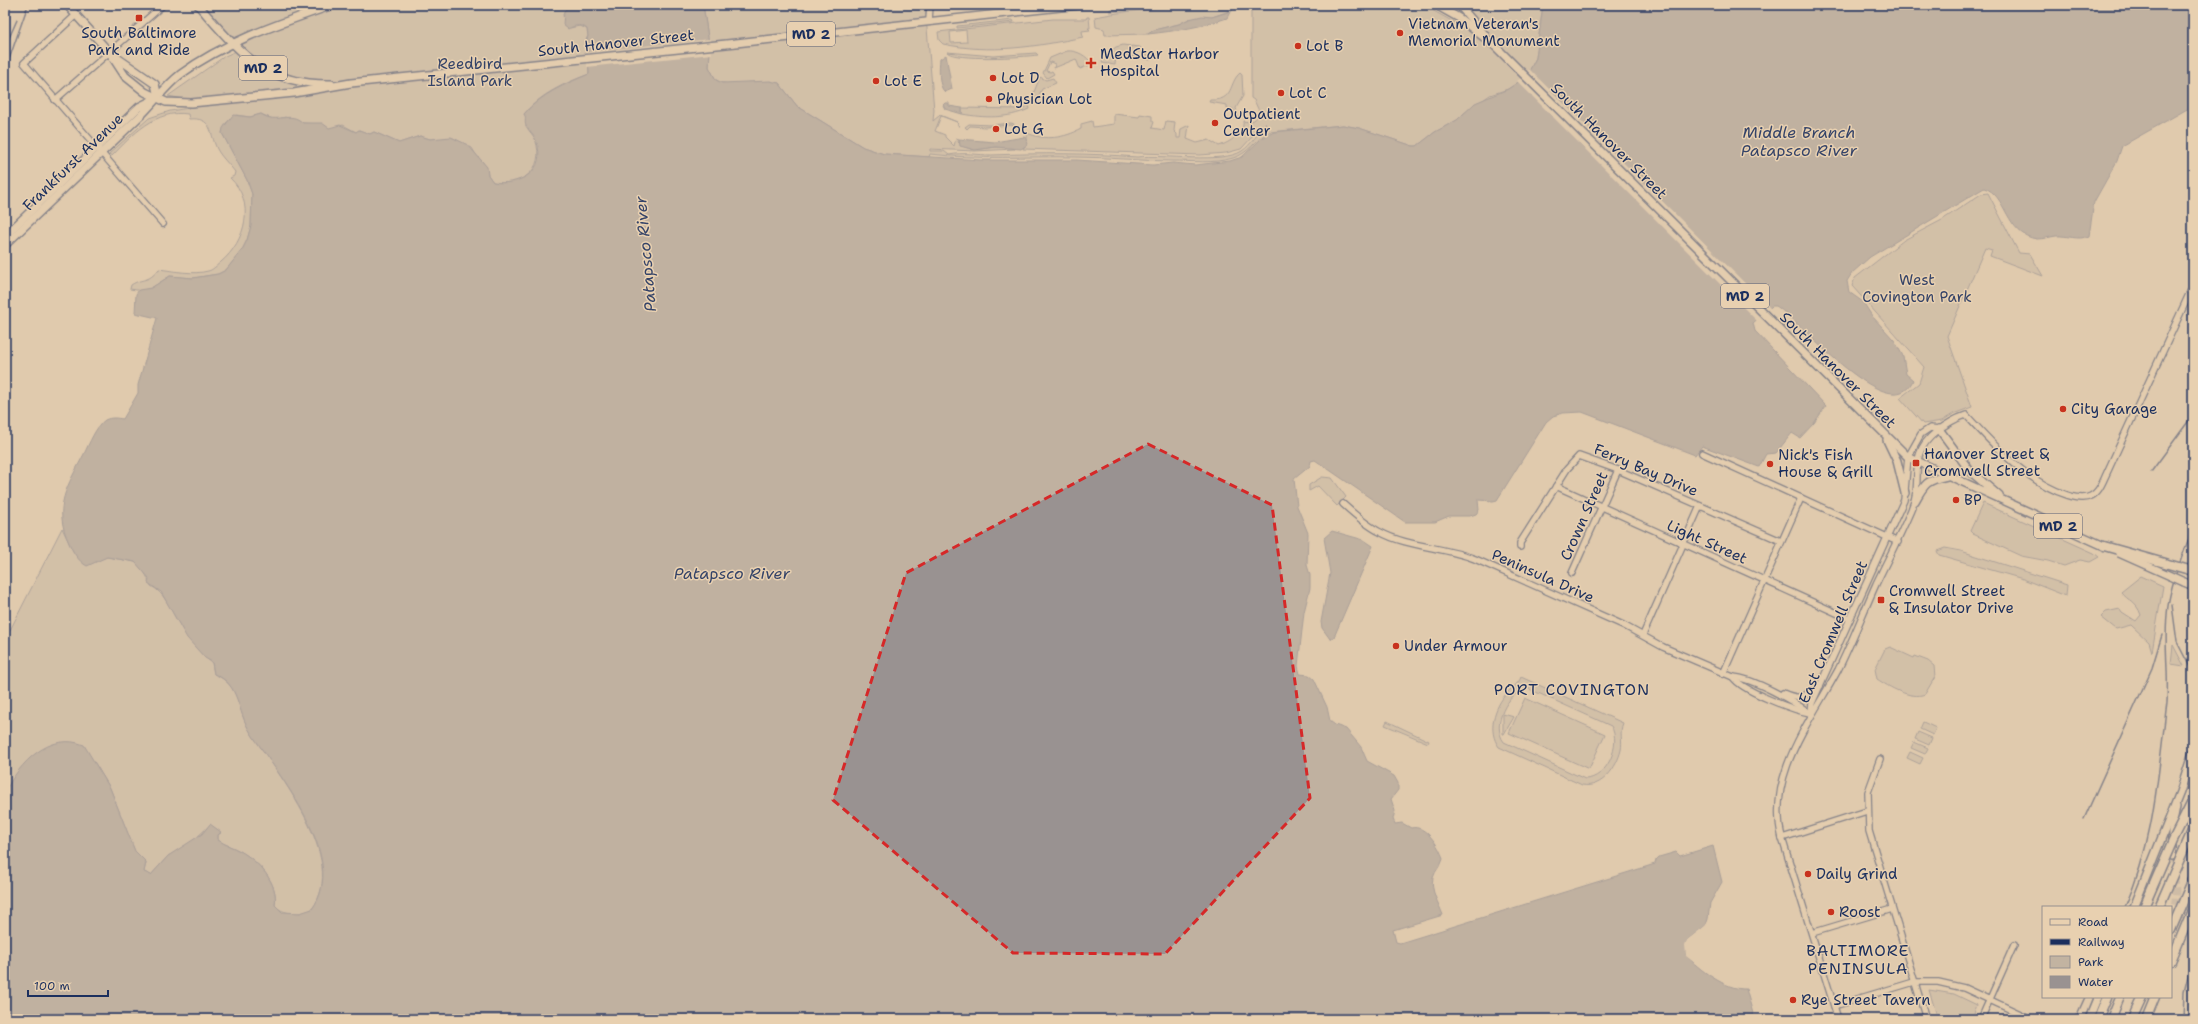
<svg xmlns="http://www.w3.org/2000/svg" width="2198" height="1024" viewBox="0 0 2198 1024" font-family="'Shantell Sans',sans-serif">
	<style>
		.green { fill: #c2b3a1; stroke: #6e7180; fill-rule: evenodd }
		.water { fill: #999291; stroke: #676a7d }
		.pier { fill: #e0caad }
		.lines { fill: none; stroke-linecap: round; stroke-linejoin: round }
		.major-tunnel { stroke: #b9ab9d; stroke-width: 7; stroke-dasharray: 7 3.5; stroke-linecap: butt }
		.minor-casing { stroke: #1b2f5e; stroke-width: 8 }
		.major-casing { stroke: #1b2f5e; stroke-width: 10 }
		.highway-casing { stroke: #1b2f5e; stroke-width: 11 }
		.minor { stroke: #e8d0b0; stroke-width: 5.5 }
		.major { stroke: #e8d0b0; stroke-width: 7 }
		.highway { stroke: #e8d0b0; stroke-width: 8 }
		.rail { stroke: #1b2f5e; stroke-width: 1.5 }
		.major-bridge-casing { stroke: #1b2f5e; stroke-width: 10; stroke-linecap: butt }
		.highway-bridge-casing { stroke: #1b2f5e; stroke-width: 11; stroke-linecap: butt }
		.major-bridge { stroke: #e8d0b0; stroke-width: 7 }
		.highway-bridge { stroke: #e8d0b0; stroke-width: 8 }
		.marked { fill: none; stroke: #d62828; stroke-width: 3; stroke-dasharray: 8 5; stroke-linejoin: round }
		.poi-dot { fill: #c8321e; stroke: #e8d0b0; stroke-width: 1.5 }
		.labels { text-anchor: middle; stroke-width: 3; stroke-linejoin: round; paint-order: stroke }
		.shield { fill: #e8d0b0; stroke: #585f77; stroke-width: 1 }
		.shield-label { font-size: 14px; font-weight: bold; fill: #1b2f5e }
		.poi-label { font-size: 15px; fill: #1b2f5e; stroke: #e8d0b0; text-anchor: start }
		.street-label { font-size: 15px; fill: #1b2f5e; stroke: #e8d0b0 }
		.park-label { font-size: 15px; fill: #344368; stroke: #e8d0b0 }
		.water-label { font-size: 16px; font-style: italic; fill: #344368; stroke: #e8d0b0 }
		.neighbourhood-label { font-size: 16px; letter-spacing: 1px; fill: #1b2f5e; stroke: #e8d0b0 }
	</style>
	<rect width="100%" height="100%" fill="#e0caad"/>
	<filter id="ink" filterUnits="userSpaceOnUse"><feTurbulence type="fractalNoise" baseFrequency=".025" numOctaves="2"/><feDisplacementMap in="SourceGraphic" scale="8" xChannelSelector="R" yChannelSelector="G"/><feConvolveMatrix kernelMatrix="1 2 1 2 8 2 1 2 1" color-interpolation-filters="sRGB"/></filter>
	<g filter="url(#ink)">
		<g class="green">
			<path d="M204,5H571L563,14L564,22L570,28L580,26L587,29L588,36L585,41L588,50L589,74C565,83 540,94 524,114C529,120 530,128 533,134C548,166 526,187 493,182L488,175L483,162L478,158L472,148L453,138L430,139L420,136L399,143L374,132L370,134L359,130L356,132L343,125L329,129L319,124L303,123L285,117L275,120L261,114L250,117L236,115L226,123L222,133L247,180L252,194L251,226L247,240L242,250L226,270L218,274L193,278L170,276L151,288L143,291L130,289L131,285C143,277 147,284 159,269C174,271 193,275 208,271C213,270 217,265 221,262C246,241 256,202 230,178L234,176L235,172C230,165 221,157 217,149C209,132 213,117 189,119L188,114C156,109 132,135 112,156L109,154L149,118L170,111L189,108V100L168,96L225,56L245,47L229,33Z"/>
			<path d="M703,5H925L934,110L933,121L940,115L957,122L959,127L957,122L941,116L935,131L945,135V137L954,146L956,138L959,139L958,142C973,158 997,141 1015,149L975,151L930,149V151H944L949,155C963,152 978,155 992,155C1041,153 1089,153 1137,157C1164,154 1222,164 1242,151C1252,144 1257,133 1266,126L1265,123L1241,149L1226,153L1200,155L1023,149L1027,142V133C1045,141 1064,138 1081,129V124L1092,121L1093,127L1114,124V114L1139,117L1140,114L1152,116V121L1154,122L1152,128L1164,130L1166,121L1175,122L1174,131L1177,134V138H1180L1181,129L1189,125L1187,139L1197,143L1209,140L1219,146C1229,143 1245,133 1243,121C1251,123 1258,120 1259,111L1254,100L1251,98V5H1423L1466,29L1475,18L1464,5H1543L1536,58L1526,77L1508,89L1490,95L1464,113L1457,120L1435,132L1417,146H1413L1359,128L1343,125L1269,132C1255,140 1248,154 1233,158C1213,164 1192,161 1172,161C1140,161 1108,157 1075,157C1027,156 978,160 930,154L929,157L884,154L863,147L797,106L779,83C760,80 732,89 716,80L709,67L710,50Z"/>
			<polygon points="1153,5 1173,5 1110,12 1110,9"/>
			<path d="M1235,5L1230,14L1229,11L1212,17L1189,19L1179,24L1154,30L1148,34L1105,35L1104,29L1096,27L1095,17C1141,8 1188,5 1235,5Z"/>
			<path d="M1087,17H1089L1090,28H1088L1090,30L1082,31L1083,37C1036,47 990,54 943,44L939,40L938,32L1053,19H1086ZM966,30L967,42L951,43L950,32Z"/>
			<polygon points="1013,20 1014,22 957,28 957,26"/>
			<polygon points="1123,45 1130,46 1128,56 1116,54 1115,65 1102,63 1104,56 1116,47"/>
			<polygon points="1131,46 1140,47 1151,60 1144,59 1146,55 1142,51 1133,52 1133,55 1135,57 1129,56"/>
			<path d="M1067,51C1077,50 1087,56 1092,64L1080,69L1076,59L1054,68L1055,64L1050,62L1046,71L1050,72L1052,71L1054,74L1047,78L1043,73L1050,58Z"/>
			<path d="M947,52L993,56L1036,53L1038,55C1023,57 955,61 947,52Z"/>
			<path d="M1240,73L1242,75L1243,96L1236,108L1238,117L1237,119L1233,109L1227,108V105L1209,102L1210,100C1235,101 1228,83 1240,73Z"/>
			<polygon points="1040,77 1046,80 1053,78 1056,83 1042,89 1037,99 1034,98 1031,105 1030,102"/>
			<path d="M1028,105L1029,109C1007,119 984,118 962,114V108L1022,109Z"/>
			<polygon points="1011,123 1014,124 1014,128 1012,125 985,127 970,126 967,129 965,127 969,124 991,125"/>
			<polygon points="1988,193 2019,253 2030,254 2043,276 1990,256 1992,250 1985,248 1947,336 1972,407 1953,414 1942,421 1923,424 1900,398 1919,383 1924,367 1852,286 1855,278 1904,240 1942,220 1981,194"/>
			<polygon points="1322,477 1332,478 1346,497 1337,506 1318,486 1309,491 1309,485"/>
			<polygon points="1983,503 2094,553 2099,557 2090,562 2080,560 2064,566 2048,561 2021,556 1973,534 1970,531"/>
			<path d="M62,528L73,551L84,564L107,557L135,562C143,568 147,576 151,586C165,593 170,609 178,622C187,637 199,653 212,663L214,674C242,686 236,710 251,733C278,775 349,859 312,909C302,915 282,915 275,905C279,883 258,861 240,851C233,847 225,845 218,840V835L221,833L208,827L186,847L168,856L151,875L144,872L146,862L135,852L110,788L93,760L11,783L5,792V640Z"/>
			<polygon points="1945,548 1961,551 2067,585 2066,596 2023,579 1939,555 1937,551"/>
			<path d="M2141,576L2163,586L2152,652L2149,642L2131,625L2116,629L2101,617L2106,612L2120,609L2122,612L2136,621L2141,615C2136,601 2129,602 2121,592Z"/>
			<polygon points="2173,645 2184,666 2171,664"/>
			<path d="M1890,647L1914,658L1915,656L1928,661L1934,666L1935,677L1925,694C1911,700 1889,687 1877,679L1875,669L1885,649Z"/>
			<path d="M1521,677L1623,723C1619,732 1623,741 1621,750C1617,767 1602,789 1582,785L1499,747C1487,731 1494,707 1507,693C1512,687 1518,685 1521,677ZM1527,688L1611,726C1622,744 1607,779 1585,779L1504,742C1491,725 1507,693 1527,688Z"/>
			<polygon points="1525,698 1605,734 1589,769 1509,733"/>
			<polygon points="1503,714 1514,717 1504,734 1503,734"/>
			<polygon points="1387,721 1429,741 1428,743 1385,725"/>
			<polygon points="1923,722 1936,728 1933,735 1920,729"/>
			<polygon points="1918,732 1932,738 1929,745 1915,739"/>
			<polygon points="1914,742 1928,748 1925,754 1911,748"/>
			<polygon points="1910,752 1923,758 1920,764 1907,758"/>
			<polygon points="1929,990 1954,994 1977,1005 1972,1019 1938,1019"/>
		</g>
		<g class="water">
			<path d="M571,5H703L710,50L709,67L716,80L722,83L770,81L779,83L797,106L863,147L884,154L981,160H1077L1153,165L1173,163L1195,165L1230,161L1242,157L1262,138L1274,132L1343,125L1359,128L1413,146H1417L1435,132L1457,120L1475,103L1508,89L1526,77L1536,58L1543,5H2193V107L2189,108L2122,146L2117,161L2094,202L2089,236C2078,241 2067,235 2056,236C2049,237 2044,239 2037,239C2005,235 2007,194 1984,188L1870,257L1852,273L1847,281L1849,292L1863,302L1872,316L1894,340L1903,356L1906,374L1913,380C1891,431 1797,318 1776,306H1772L1753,323L1755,331L1826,406L1814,423L1800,438L1792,433L1776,453L1766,454L1759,467L1702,446L1695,455L1582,412L1563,413L1553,416L1546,422L1497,500L1493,501L1478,500L1479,510L1476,514L1470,516H1449L1435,522H1405L1315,460L1311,461L1310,466L1294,479L1297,506L1308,533L1307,565L1310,575V588L1304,612L1298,666L1300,674L1309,675L1314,679L1327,707L1330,721L1335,725L1346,729L1361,747L1367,761L1394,776L1398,783V790L1391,799L1395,811L1393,819L1395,824L1402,823L1411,828C1426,824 1439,847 1443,858C1441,866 1435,870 1433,878C1430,890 1439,904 1443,915L1393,930L1396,942L1400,943L1655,864L1656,860L1659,857L1676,852L1680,856L1713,846L1722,882L1710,903L1708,919L1706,925L1687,940L1686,955C1698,969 1726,990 1746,989L1754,1017L1751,1019H5V792C19,763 50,731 84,745L110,788L135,851L146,862L144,872L151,875L168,856L202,834L210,824L221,832L218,835V840C225,845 233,847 240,851C258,861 279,883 275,905L282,912L300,913L312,909C350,858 278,775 251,733C236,711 241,684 214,674L212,662L205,658L187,638L161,592L148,583L149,578L135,562L107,557L87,566C78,561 73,552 69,543C52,507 68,485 84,454C89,444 96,426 105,420C111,417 117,418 123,419L138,393V385L157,318L135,313L136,294L139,290L151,288L170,276L193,278L218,274L226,270L242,250L247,240L251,226L252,194L247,180L222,133L223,128L233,115L250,117L261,114C277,125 290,110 303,123H322L329,128L340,125L356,132L359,130L370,134L374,132L399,143L420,136L430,139L451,137L468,145L487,167L488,175L493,182C516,186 544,174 538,147C537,138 530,133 526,126C524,121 527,118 524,114C541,94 565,84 589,74L588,50L585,47L588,36L587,29C582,24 575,25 568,29L563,25L564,11Z"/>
			<path d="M1228,12H1230L1227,18C1201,27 1176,31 1148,34L1154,30L1179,24L1189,19L1202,16L1212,17Z"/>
			<path d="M946,55L952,89L945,92C938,87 939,67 940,59Z"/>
			<polygon points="945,103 949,103 949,106 962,108 962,114 945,109 943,105"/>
			<polygon points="1024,137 1026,138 1027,145 1021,149 995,147 975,150 960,146 959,139 995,142"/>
			<polygon points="1332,531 1364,540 1373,546 1334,637 1330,639 1322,628 1321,622 1330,573 1324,538"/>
		</g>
		<g class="pier">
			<polygon points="710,39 712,54 587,67 587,52"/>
			<polygon points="1529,69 1771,309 1757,321 1517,81 1525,75"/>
			<polygon points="1711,917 1707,926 1689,942 1687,950 1688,954 1703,967 1703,969 1686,956 1685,945 1687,940 1705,926"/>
		</g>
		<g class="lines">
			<polyline class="major-tunnel" points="2172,856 2176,891 2173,920"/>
			<defs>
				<g id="minor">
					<polyline points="76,15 24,63 163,224"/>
					<polyline points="929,21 930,5"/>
					<polyline points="55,100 163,5"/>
					<polyline points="1702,453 1898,542"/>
					<polyline points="1556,486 1850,619"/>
					<path d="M1343,504C1354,514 1366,525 1380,532C1407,547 1445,547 1475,559L1623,625L1663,647L1733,677C1753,678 1795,702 1811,714"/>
					<polyline points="1520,547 1520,543 1567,469 1579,456 1618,470 1781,541"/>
					<polyline points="1572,573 1618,470"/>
					<polyline points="1643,635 1700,506"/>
					<polyline points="1723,674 1801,498"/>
					<path d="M1733,677C1742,691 1793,710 1810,713"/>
					<path d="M1783,693C1803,702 1803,695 1820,686"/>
					<polyline points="1811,712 1812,703 1904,500 1908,457 1921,434 1930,428 1939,429"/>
					<polyline points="1880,759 1868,792 1869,831 1926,1019"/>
					<polyline points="1782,838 1867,811"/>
					<polyline points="1812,933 1892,909"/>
					<polyline points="1834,1006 1914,982 1938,982 1964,988 2031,1019"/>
					<path d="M1838,1019L1782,838C1766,776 1810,722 1838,670C1852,642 1863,613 1876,584C1888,559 1900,536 1911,510C1925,478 1905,457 1936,432C1946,424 1954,419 1966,415C1995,446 2025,481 2067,495C2074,497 2083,500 2091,496C2098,493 2102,484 2105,477L2192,288"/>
					<polyline points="1981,1019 2014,945"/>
				</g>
				<g id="major">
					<polyline points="67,5 110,53 125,76 145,92 166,102 191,103 294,93 351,83 736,43 1079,5"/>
					<path d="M198,5C239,51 263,85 331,84"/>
					<polyline points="1436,5 1459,18 1494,45 1908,457 2104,546"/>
					<polyline points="1459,5 1485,35"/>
					<polyline points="113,55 155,84 158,97"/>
					<polyline points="5,236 139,107 153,100"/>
					<path d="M5,245C50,202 94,160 139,117C154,103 165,86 181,74C226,41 281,23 333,5"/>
					<polyline points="1939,429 1970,471 1999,496"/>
					<polyline points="1887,440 1897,461 1905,493"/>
					<path d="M1915,501C1925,483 1927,480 1947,476"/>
					<polyline points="2184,582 2193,586"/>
					<polyline points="2172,856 2172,828 2176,807"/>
					<polyline points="2134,907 2180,792 2193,752"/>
					<polyline points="2089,1019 2098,997"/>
				</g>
				<g id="highway">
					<polyline points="2171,930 2193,879"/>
					<polyline points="2171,961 2193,908"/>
					<polyline points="2098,1019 2107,997"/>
					<polyline points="2111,1019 2120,997"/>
					<polyline points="2132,1019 2142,997"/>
					<polyline points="2146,1019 2155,997"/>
				</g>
			</defs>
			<use href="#minor" class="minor-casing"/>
			<use href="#major" class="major-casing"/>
			<use href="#highway" class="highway-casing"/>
			<use href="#minor" class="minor"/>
			<use href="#major" class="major"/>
			<use href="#highway" class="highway"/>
			<g class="rail">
				<polyline points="5,47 17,20"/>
				<polyline points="5,71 28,5"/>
				<polyline points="2151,472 2193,415"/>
				<polyline points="2172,605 2177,642 2193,673"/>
				<polyline points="2084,819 2152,668 2162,635"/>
				<path d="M2125,907C2155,840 2158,773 2167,702C2169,670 2163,638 2168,606C2172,579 2184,553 2193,527"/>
				<polyline points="2075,1019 2085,997"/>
				<polyline points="2183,1019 2184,992 2193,956"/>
			</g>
			<defs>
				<polyline id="major-bridge" points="2119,553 2184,582"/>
				<g id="highway-bridge">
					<polyline points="2104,546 2193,571"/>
					<polyline points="2144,907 2173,840 2193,800"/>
					<polyline points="2159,907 2193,829"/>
				</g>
			</defs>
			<use href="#major-bridge" class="major-bridge-casing"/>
			<use href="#highway-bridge" class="highway-bridge-casing"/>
			<use href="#major-bridge" class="major-bridge"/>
			<use href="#highway-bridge" class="highway-bridge"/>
		</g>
	</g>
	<path d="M0 0H2198V1024H0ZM1148,444L1272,505L1310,798L1165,954L1013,953L833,800L906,573Z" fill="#e0caad" fill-opacity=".55" fill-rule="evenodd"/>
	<path class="marked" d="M1148,444L1272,505L1310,798L1165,954L1013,953L833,800L906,573Z"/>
	<g class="poi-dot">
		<rect x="135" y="14" width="8" height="8" rx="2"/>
		<circle cx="1400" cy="33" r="4"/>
		<circle cx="1298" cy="46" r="4"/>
		<path d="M1089 57h4v4h4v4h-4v4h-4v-4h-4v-4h4z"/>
		<circle cx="993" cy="78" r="4"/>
		<circle cx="876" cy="81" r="4"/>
		<circle cx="1281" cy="93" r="4"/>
		<circle cx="989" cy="99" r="4"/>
		<circle cx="1215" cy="123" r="4"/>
		<circle cx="996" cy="129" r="4"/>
		<circle cx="2063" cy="409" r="4"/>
		<rect x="1912" y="459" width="8" height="8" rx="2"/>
		<circle cx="1770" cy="464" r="4"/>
		<circle cx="1956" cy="500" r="4"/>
		<rect x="1877" y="596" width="8" height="8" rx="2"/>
		<circle cx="1396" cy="646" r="4"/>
		<circle cx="1808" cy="874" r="4"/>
		<circle cx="1831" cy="912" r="4"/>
		<circle cx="1793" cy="1000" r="4"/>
	</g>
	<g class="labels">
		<g class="shield">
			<rect x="787" y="22" width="48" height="24" rx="3"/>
			<rect x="239" y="56" width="48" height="24" rx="3"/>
			<rect x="1721" y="284" width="48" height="24" rx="3"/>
			<rect x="2034" y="514" width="48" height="24" rx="3"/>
		</g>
		<g class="shield-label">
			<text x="811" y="39">MD 2</text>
			<text x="263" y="73">MD 2</text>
			<text x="1745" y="301">MD 2</text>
			<text x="2058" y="531">MD 2</text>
		</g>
		<g class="poi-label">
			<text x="1408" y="29">Vietnam Veteran's<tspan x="1408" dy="17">Memorial Monument</tspan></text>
			<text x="139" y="38" text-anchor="middle">South Baltimore<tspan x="139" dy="17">Park and Ride</tspan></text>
			<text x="1306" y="51">Lot B</text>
			<text x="1100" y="59">MedStar Harbor<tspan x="1100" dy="17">Hospital</tspan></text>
			<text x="1001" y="83">Lot D</text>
			<text x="884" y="86">Lot E</text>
			<text x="1289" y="98">Lot C</text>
			<text x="997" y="104">Physician Lot</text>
			<text x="1223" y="119">Outpatient<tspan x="1223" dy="17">Center</tspan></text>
			<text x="1004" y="134">Lot G</text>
			<text x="2071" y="414">City Garage</text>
			<text x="1924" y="459">Hanover Street &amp;<tspan x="1924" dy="17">Cromwell Street</tspan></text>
			<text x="1778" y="460">Nick's Fish<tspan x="1778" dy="17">House &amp; Grill</tspan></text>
			<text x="1964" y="505">BP</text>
			<text x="1889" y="596">Cromwell Street<tspan x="1889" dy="17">&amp; Insulator Drive</tspan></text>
			<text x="1404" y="651">Under Armour</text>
			<text x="1816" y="879">Daily Grind</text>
			<text x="1839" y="917">Roost</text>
			<text x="1801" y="1005">Rye Street Tavern</text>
		</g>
		<g class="street-label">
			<text transform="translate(616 43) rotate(-6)" y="5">South Hanover Street</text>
			<text transform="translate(1609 141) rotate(45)" y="5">South Hanover Street</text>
			<text transform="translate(73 162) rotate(-44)" y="5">Frankfurst Avenue</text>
			<text transform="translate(1838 370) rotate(45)" y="5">South Hanover Street</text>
			<text transform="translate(1646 470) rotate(23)" y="5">Ferry Bay Drive</text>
			<text transform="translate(1584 516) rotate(-66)" y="5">Crown Street</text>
			<text transform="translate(1707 542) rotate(24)" y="5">Light Street</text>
			<text transform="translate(1543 576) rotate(24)" y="5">Peninsula Drive</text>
			<text transform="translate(1833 632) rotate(-67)" y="5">East Cromwell Street</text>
		</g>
		<g class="park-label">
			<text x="470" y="69">Reedbird<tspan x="470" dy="17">Island Park</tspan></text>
			<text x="1917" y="285">West<tspan x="1917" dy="17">Covington Park</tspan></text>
		</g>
		<g class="water-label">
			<text x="1799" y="138">Middle Branch<tspan x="1799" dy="18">Patapsco River</tspan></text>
			<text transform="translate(645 254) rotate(-95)" y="6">Patapsco River</text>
			<text x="732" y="579">Patapsco River</text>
		</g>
		<g class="neighbourhood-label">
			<text x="1572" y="695">PORT COVINGTON</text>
			<text x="1858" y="956">BALTIMORE<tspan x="1858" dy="18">PENINSULA</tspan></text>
		</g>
	</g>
	<rect width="2198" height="1024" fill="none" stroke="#e8d0b0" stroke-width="20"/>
	<rect x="10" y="10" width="2178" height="1004" fill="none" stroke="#1b2f5e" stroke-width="1.5" filter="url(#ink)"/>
	<rect x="2042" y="906" width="130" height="92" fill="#e8d0b0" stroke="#96908f"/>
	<rect x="2050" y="919" width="20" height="6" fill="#e8d0b0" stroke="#96908f"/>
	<text x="2078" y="926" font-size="12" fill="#1b2f5e">Road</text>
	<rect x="2050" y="939" width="20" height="6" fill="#1b2f5e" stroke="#96908f"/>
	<text x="2078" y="946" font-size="12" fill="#1b2f5e">Railway</text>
	<rect x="2050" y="956" width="20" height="12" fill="#c2b3a1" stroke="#96908f"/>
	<text x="2078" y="966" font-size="12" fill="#1b2f5e">Park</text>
	<rect x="2050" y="976" width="20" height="12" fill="#999291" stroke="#96908f"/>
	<text x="2078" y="986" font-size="12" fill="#1b2f5e">Water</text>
	<path d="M28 990v6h80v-6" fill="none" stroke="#1b2f5e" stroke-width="2"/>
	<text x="34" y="990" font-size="12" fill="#1b2f5e" stroke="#e8d0b0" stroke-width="3" paint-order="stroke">100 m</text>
</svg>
